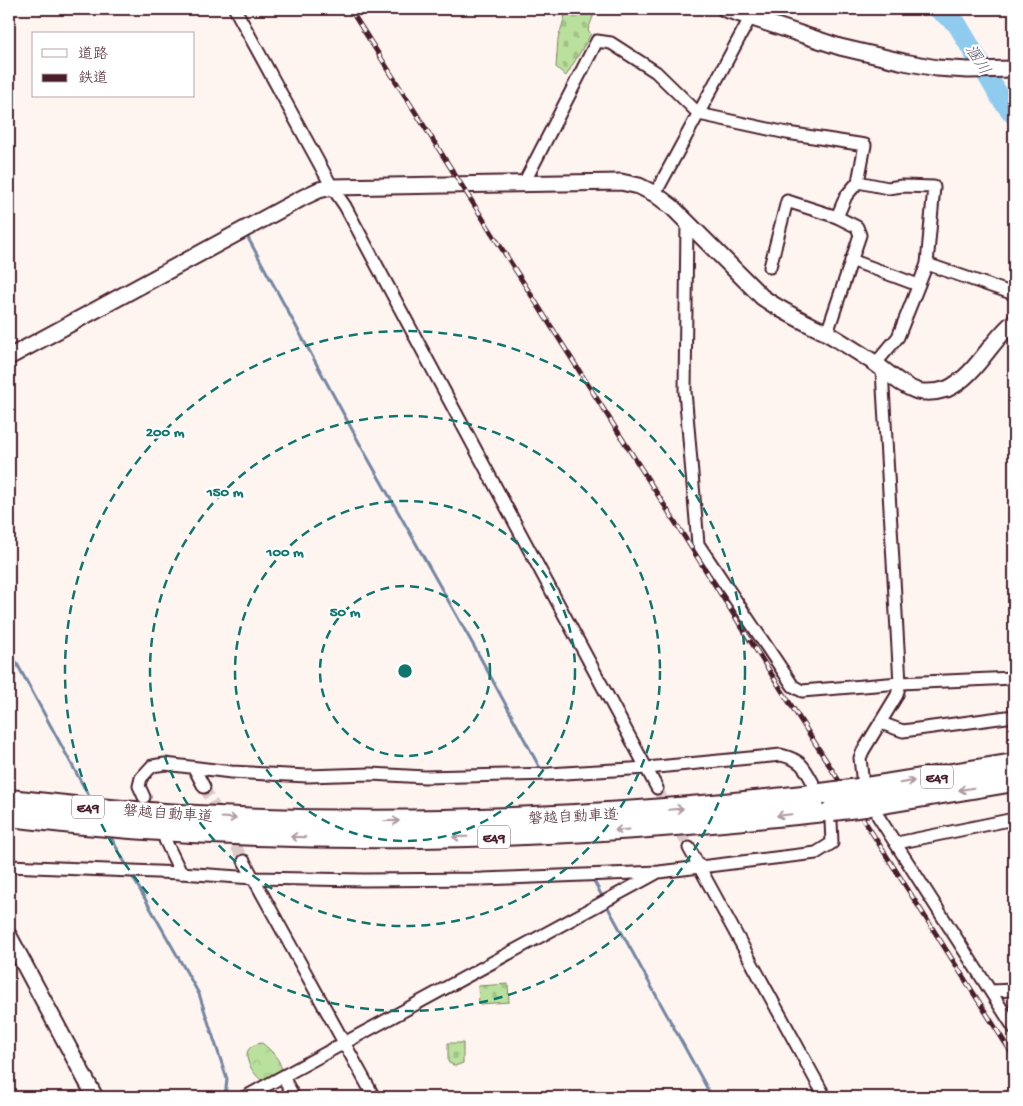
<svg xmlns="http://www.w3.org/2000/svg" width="1023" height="1106" viewBox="0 0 1023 1106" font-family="'Gochi Hand','Klee One',sans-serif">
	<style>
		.forest { fill: url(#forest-crowns); stroke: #828064 }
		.cemetery { fill: url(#cemetery-stones); stroke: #828064 }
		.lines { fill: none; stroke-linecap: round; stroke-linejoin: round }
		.stream { stroke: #7386a1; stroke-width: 3 }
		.river { stroke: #8fcbef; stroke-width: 20 }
		.street-tunnel { stroke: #dacac9; stroke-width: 11; stroke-dasharray: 11 5.5; stroke-linecap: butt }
		.street-casing { stroke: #4a1f2b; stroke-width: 15 }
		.secondary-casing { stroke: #4a1f2b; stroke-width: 19 }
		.highway-casing { stroke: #4a1f2b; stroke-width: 24 }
		.street { stroke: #fff; stroke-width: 11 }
		.secondary { stroke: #fff; stroke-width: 15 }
		.highway { stroke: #fff; stroke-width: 20 }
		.rail-casing { stroke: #4a1f2b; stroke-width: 5 }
		.rail { stroke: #fff; stroke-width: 3; stroke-dasharray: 9; stroke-linecap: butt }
		.highway-bridge-casing { stroke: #4a1f2b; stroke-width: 24; stroke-linecap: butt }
		.highway-bridge { stroke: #fff; stroke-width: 20 }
		.oneway { stroke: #ae9aa0 }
		.ring { fill: none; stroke: #0f766e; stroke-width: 2.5; stroke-dasharray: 9 6 }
		.labels { text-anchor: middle; stroke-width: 4.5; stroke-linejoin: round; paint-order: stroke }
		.shield { fill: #fff; stroke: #80626b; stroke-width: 1 }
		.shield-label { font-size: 14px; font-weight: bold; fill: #4a1f2b }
		.street-label { font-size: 15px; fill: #4a1f2b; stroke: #fff }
		.water-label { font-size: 16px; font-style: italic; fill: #5f5366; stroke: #fff }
		.centre { fill: #0f766e; stroke: #fff; stroke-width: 2.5 }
		.ring-label { font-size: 15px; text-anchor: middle; font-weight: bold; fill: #0f766e; stroke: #fff; stroke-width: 4.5; stroke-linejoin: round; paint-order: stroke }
	</style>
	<defs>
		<pattern id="forest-crowns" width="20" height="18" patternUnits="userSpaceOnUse" patternTransform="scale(1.25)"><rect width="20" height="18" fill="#b9e19d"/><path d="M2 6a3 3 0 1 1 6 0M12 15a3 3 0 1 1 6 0" fill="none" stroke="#a1c187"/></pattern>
		<pattern id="cemetery-stones" width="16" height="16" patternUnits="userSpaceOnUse" patternTransform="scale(1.25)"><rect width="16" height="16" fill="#b9e19d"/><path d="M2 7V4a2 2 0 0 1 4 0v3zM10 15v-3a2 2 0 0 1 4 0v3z" fill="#a1c187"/></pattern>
	</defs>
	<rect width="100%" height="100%" fill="#fef5f1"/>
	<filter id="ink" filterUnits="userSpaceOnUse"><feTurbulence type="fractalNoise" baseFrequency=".02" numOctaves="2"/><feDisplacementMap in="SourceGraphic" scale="10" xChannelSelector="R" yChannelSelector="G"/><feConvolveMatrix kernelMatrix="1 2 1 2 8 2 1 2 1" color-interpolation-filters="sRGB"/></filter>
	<g filter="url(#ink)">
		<path class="forest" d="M262,1043C272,1051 279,1058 282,1070L278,1075L262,1081C249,1070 236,1046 262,1043Z"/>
		<g class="cemetery">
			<polygon points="567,9 576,9 594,14 588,30 591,34 566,76 556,67 558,39"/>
			<polygon points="508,984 509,1002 479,1004 478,986"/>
			<polygon points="448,1043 463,1043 463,1063 455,1066 448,1062"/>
		</g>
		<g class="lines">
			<g class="stream">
				<polyline points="234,243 247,236 361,446 480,657 541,770"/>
				<polyline points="9,649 91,800"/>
				<polyline points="109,834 128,868"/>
				<polyline points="131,874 199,994 227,1079 225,1097"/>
				<polyline points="594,881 603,898"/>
				<polyline points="606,904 712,1097"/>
			</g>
			<polyline class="river" points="938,9 957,24 1001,99 1014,115"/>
			<g class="street-tunnel">
				<polyline points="204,787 244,861"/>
				<polyline points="657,788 689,848"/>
			</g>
			<defs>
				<g id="street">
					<polyline points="235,9 332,187 345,206 657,788"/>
					<polyline points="858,182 888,188 902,186 934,187 927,264 898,337 876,363"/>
					<polyline points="524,183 597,41 611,43 656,72 699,114 787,133 865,145 858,182 846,196 837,217"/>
					<polyline points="655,194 750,18"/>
					<polyline points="687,223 685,391 698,544 793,686 802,691 900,683 1014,678"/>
					<polyline points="851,260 918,285"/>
					<polyline points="927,264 1014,294"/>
					<polyline points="770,267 787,201 837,217 857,227 860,235 827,333"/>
					<polyline points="881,723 903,731 1014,716"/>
					<polyline points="194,768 204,787"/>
					<polyline points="862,776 860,758 863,751 897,695 900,683 882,370"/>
					<path d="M144,797L139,786L141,778L152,766L165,764L231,772L307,776L371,774L425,777L549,774L647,768L781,755C801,760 804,766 813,783"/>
					<polyline points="878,816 1014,1028"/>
					<polyline points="165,840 181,873"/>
					<polyline points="897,843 1014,819"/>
					<polyline points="689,848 825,1097"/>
					<polyline points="244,861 374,1097"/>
					<polyline points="9,866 181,873 253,878 364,880 482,879 659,872 816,853 832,843 831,821"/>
					<polyline points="991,991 1014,990"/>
					<polyline points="283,1077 294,1097"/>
					<polyline points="245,1097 655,874"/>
				</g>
				<g id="secondary">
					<polyline points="725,9 840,47 904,62 937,68 968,70 1014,69"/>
					<path d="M9,357L304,197L319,190L332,187L621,182L639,186L655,194L672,207L762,297C781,311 803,321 825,332C839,340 853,349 867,358C884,368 897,384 917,391C927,393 938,392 947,389C976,376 990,341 1014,322"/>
					<polyline points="9,936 95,1097"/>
				</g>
				<g id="highway">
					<polyline points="859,789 1014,764"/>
					<path d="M9,800C279,832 551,825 821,794"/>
					<polyline points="865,806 1014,781"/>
					<path d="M9,816C284,849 558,841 833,810"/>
				</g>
			</defs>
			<use href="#street" class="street-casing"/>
			<use href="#secondary" class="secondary-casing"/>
			<use href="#highway" class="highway-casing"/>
			<use href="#street" class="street"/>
			<use href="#secondary" class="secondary"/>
			<use href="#highway" class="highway"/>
			<defs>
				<polyline id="rail" points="350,9 1014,1057"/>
			</defs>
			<use href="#rail" class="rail-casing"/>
			<use href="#rail" class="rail"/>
			<defs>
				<g id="highway-bridge">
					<polyline points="821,794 859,789"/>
					<polyline points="833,810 865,806"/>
				</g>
			</defs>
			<use href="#highway-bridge" class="highway-bridge-casing"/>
			<use href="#highway-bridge" class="highway-bridge"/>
		</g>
		<defs><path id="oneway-shaft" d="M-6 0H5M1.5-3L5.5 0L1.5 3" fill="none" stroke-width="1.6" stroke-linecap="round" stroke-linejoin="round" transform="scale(1.25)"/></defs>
		<g class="oneway">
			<use href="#oneway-shaft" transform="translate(907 782) rotate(-9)"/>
			<use href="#oneway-shaft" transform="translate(966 789) rotate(171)"/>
			<use href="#oneway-shaft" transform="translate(676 809) rotate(-5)"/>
			<use href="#oneway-shaft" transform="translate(784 815) rotate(174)"/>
			<use href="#oneway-shaft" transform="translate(229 818) rotate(4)"/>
			<use href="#oneway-shaft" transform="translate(392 821)"/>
			<use href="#oneway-shaft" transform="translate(622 830) rotate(176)"/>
			<use href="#oneway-shaft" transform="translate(298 837) rotate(-178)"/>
			<use href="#oneway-shaft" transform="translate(460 837) rotate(179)"/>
		</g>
	</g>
	<g class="ring">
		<circle cx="405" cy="671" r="85"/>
		<circle cx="405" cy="671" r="170"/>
		<circle cx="405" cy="671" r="255"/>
		<circle cx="405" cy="671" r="340"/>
	</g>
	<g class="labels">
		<g class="shield">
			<rect x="921" y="765.5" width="32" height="23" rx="4"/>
			<rect x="72" y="795.5" width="32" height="23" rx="4"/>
			<rect x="478" y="825.5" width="32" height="23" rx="4"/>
		</g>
		<g class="shield-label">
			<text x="937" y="782">E49</text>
			<text x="88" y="812">E49</text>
			<text x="494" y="842">E49</text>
		</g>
		<g class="street-label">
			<text transform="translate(168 813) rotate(4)" y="5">磐越自動車道</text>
			<text transform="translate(573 816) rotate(-3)" y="5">磐越自動車道</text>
		</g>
		<g class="water-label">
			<text transform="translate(979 59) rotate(58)" y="6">溷川</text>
		</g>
	</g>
	<circle cx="405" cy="671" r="8" class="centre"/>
	<g class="ring-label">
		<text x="165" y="436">200 m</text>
		<text x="225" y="496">150 m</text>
		<text x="285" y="556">100 m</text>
		<text x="345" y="616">50 m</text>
	</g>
	<rect width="1023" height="1106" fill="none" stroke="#fff" stroke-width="30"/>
	<rect x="15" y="15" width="993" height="1076" fill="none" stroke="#4a1f2b" stroke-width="2" filter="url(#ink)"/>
	<rect x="32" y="32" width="162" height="65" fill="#ffffff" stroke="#b7a5aa"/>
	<rect x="42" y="49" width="25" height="8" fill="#ffffff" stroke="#b7a5aa"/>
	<text x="78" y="58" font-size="15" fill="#4a1f2b">道路</text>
	<rect x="42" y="74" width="25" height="8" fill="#4a1f2b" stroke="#b7a5aa"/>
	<text x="78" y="82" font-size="15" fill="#4a1f2b">鉄道</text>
</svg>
